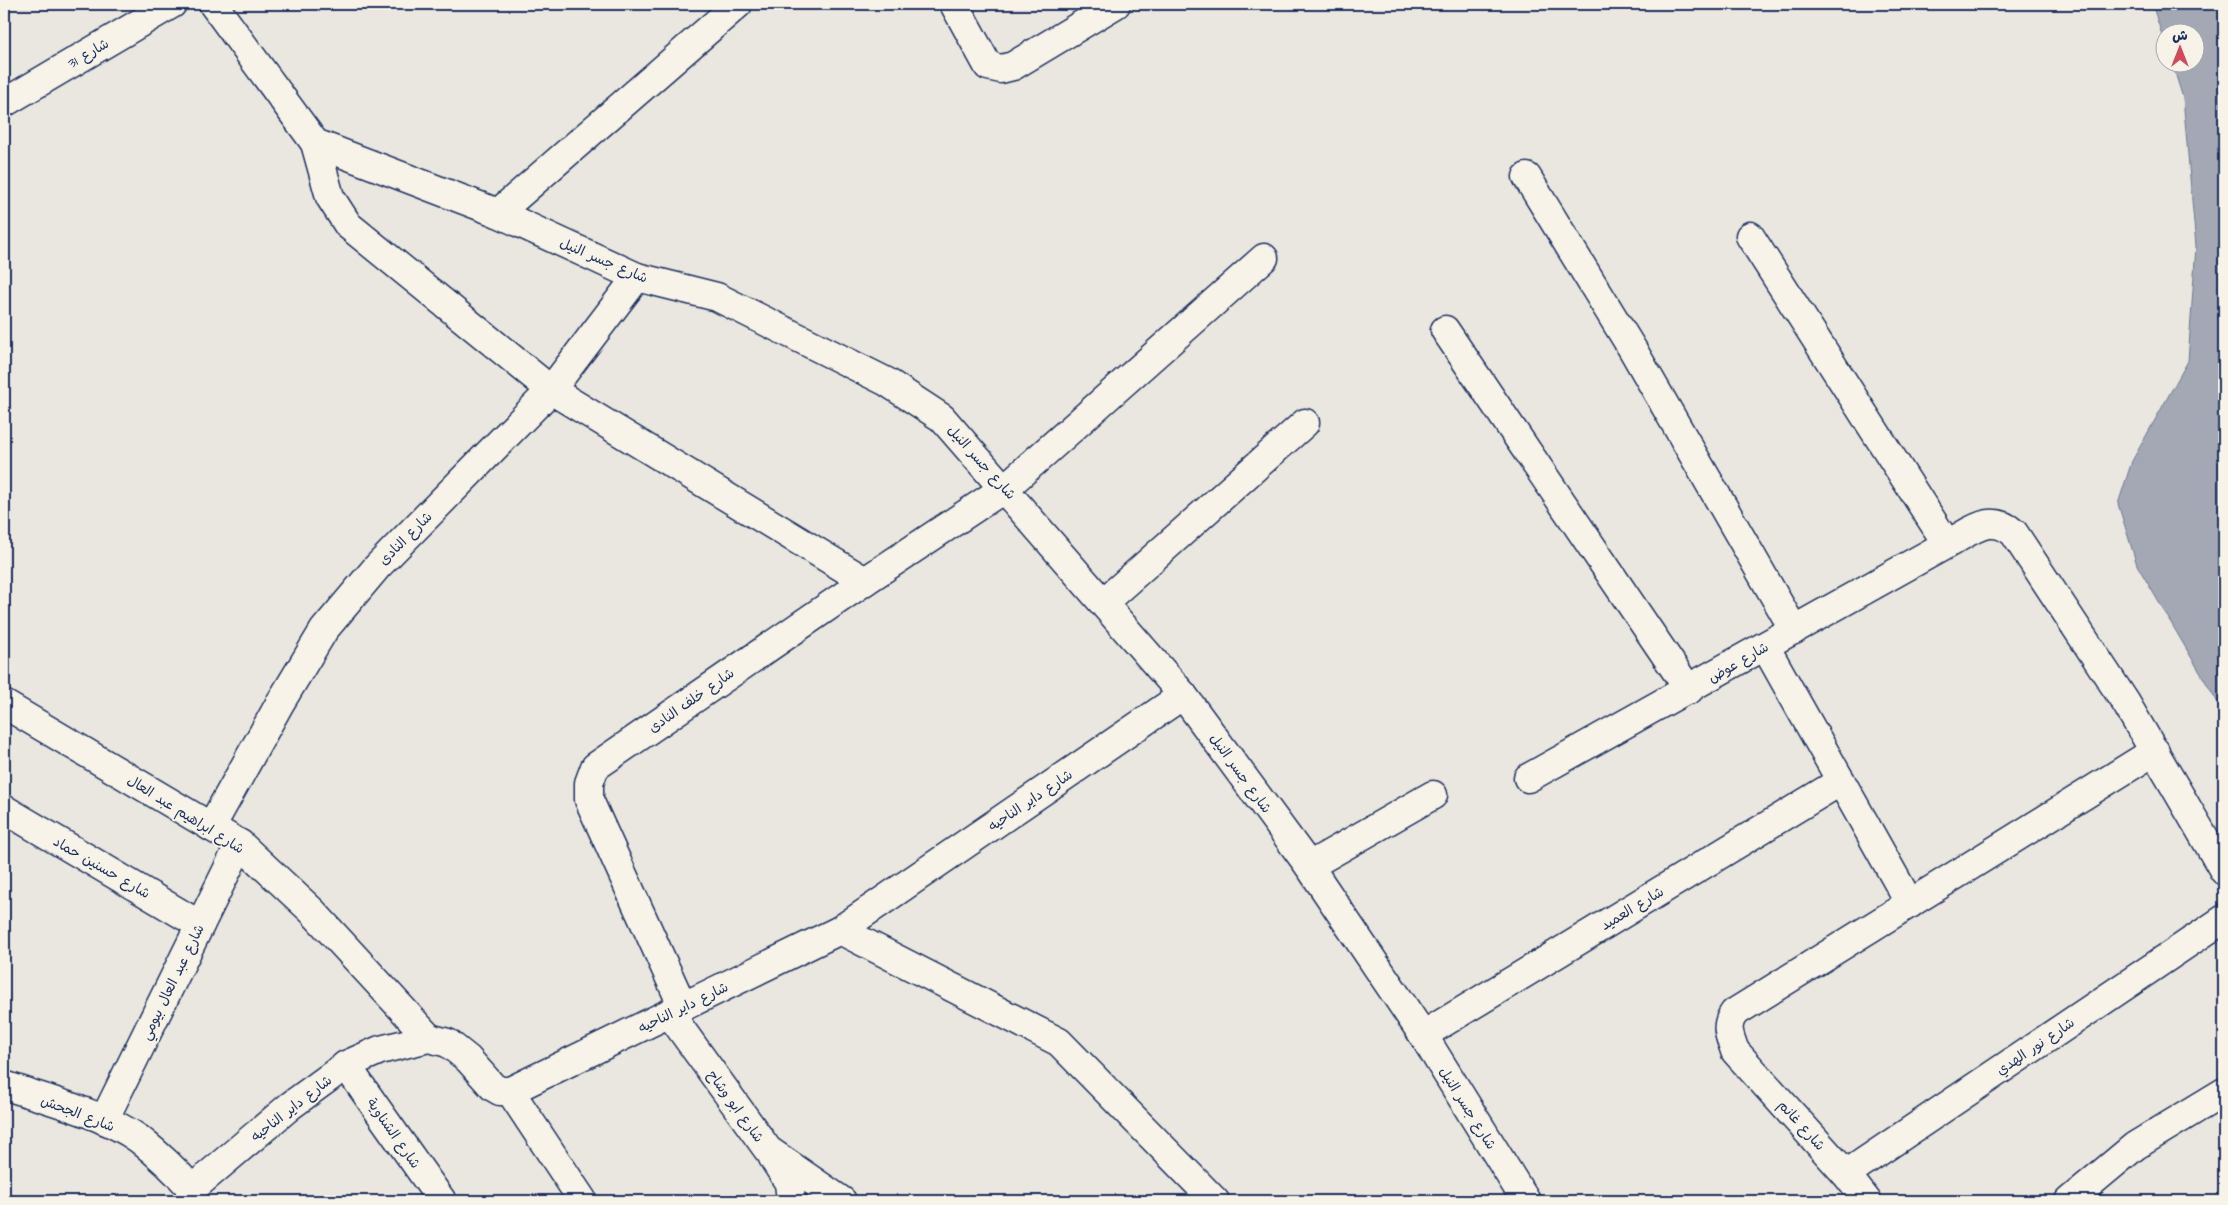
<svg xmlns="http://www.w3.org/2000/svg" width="2228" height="1205" viewBox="0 0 2228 1205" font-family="'Architects Daughter','Playpen Sans Arabic',sans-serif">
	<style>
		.water { fill: #a3a8b4; stroke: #6d7892 }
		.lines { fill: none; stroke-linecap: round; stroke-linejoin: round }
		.minor-casing { stroke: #1b2f5e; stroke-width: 31 }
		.minor { stroke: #f7f3e8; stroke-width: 28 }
		.labels { text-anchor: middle; stroke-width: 4; stroke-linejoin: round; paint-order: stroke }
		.street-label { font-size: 14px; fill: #1b2f5e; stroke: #f7f3e8 }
	</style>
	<rect width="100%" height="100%" fill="#eae7e0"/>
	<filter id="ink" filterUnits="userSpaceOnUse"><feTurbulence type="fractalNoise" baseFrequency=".02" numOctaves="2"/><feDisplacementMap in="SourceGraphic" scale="10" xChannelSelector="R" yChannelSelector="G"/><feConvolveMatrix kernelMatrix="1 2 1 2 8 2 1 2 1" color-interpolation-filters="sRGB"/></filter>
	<g filter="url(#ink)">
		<polygon class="water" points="2152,4 2224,4 2224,713 2137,565 2118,504 2132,461 2188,361 2196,246 2183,98 2172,63 2196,62 2196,32 2166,32 2165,44"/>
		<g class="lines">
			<defs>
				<g id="minor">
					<polyline points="213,4 315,143 498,213 637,277 717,297 887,382 942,418 1183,695 1309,866 1423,1035 1526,1201"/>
					<polyline points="954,4 988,66 1001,69 1013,66 1116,4"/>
					<polyline points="4,103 172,4"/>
					<polyline points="315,143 330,197 348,225 551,390 865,581"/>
					<polyline points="1527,177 1633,350 1794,630"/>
					<polyline points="498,213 738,4"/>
					<polyline points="1750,236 1947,544"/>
					<polyline points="1445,330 1689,690"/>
					<polyline points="1104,602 1305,423"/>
					<polyline points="1765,646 1910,904"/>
					<polyline points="4,704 240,844 312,911 429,1038"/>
					<path d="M1528,778L1947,544C1971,532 1990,512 2014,533L2126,703L2224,871"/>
					<polyline points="4,809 200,925"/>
					<polyline points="211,827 280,703 324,630 377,567 551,390 637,277"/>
					<polyline points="1309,866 1433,795"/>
					<polyline points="840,930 1059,1042 1215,1201"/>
					<polyline points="683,1007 589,800 589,783 595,767 865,581 1005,488 1264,258"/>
					<polyline points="670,1014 768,1150 842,1201"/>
					<polyline points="1423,1035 1841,781"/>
					<polyline points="346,1065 442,1201"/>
					<path d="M4,1085C47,1100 102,1113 139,1139C158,1154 176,1171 192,1189"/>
					<polyline points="510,1091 583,1201"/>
					<polyline points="104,1120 240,844"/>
					<polyline points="773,1158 789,1183 791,1201"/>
					<polyline points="1846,1174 2224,919"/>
					<polyline points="188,1201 192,1189 290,1106 346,1065 380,1050 429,1038 448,1043 468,1059 493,1087 500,1091 510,1091 840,930 1183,695"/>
					<path d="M1867,1201L1846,1174L1735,1051C1730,1036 1724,1027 1734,1013L2155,751"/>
					<polyline points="2069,1201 2135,1146 2224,1092"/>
				</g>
			</defs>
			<use href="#minor" class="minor-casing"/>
			<use href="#minor" class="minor"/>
		</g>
	</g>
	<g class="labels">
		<g class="street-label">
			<text transform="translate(88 53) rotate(-30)" y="5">شارع 31</text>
			<text transform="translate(604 260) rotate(23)" y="5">شارع جسر النيل</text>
			<text transform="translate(982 462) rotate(48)" y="5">شارع جسر النيل</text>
			<text transform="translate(405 538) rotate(-45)" y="5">شارع النادى</text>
			<text transform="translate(1738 662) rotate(-30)" y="5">شارع عوض</text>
			<text transform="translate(691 700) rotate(-35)" y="5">شارع خلف النادى</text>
			<text transform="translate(1241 773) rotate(54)" y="5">شارع جسر النيل</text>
			<text transform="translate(1030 800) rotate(-34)" y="5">شارع داير الناحيه</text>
			<text transform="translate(186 814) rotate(32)" y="5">شارع ابراهيم عبد العال</text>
			<text transform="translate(102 867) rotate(30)" y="5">شارع حسنين حماد</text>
			<text transform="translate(1632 908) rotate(-31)" y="5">شارع العميد</text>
			<text transform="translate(172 982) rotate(-64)" y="5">شارع عبد العال بيومي</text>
			<text transform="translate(683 1007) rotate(-26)" y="5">شارع داير الناحيه</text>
			<text transform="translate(2035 1046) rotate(-34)" y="5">شارع نور الهدي</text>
			<text transform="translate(736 1106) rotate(54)" y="5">شارع ابو وشاح</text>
			<text transform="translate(291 1108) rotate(-38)" y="5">شارع داير الناحيه</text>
			<text transform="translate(1468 1108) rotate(58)" y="5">شارع جسر النيل</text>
			<text transform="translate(78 1113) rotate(21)" y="5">شارع الجحش</text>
			<text transform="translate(1802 1125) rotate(48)" y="5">شارع غانم</text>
			<text transform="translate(394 1133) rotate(55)" y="5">شارع الشناوية</text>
		</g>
	</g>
	<rect width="2228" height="1205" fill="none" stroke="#f7f3e8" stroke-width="20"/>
	<rect x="10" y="10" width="2208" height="1185" fill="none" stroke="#1b2f5e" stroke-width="2" filter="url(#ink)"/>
	<g transform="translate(2180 48)"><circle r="24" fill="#f7f3e8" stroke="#9fa5b1"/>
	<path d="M0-4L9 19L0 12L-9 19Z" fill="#d1495b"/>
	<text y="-8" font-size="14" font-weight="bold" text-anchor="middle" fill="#1b2f5e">ش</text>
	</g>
</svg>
